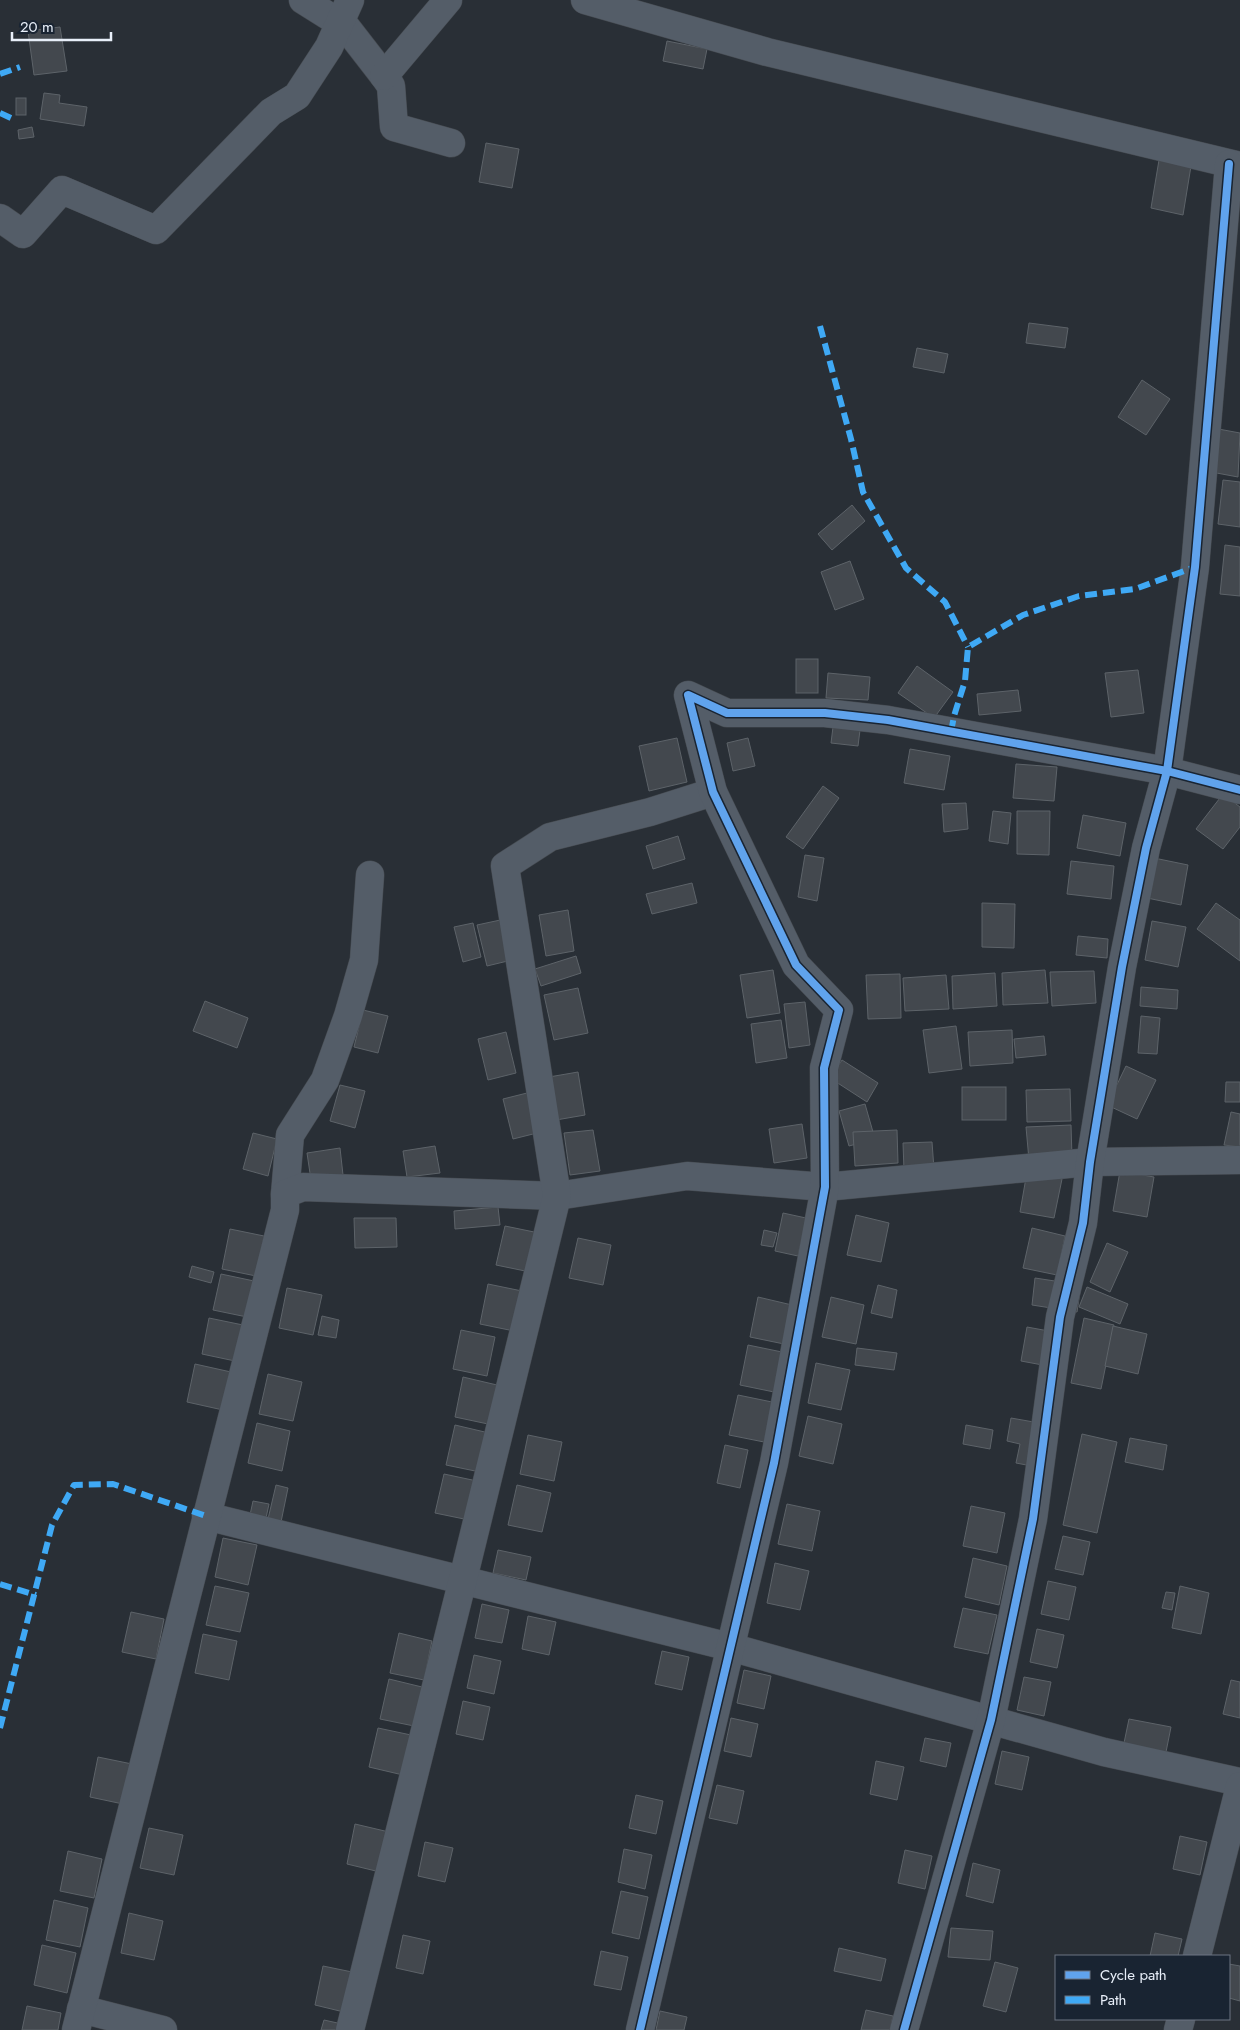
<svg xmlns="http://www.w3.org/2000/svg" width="1240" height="2030" viewBox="0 0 1240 2030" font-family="Jost,sans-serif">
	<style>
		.building { fill: #43484e; stroke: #5d6369 }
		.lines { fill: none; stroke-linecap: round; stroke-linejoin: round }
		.minor-casing { stroke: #454a50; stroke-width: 29 }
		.minor { stroke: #545d68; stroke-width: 28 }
		.quiet { stroke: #3fa9f5; stroke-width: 6; stroke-dasharray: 12 6; stroke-linecap: butt }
		.cycleway-casing { stroke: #192432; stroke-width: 11 }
		.cycleway { stroke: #60a3ed; stroke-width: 8 }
	</style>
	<rect width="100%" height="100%" fill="#292f36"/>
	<g class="building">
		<polygon points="60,27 67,71 34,75 28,31"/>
		<polygon points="667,41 707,49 703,69 663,61"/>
		<polygon points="44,93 60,95 59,103 87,107 84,126 40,119"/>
		<rect x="16" y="98" width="10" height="17"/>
		<polygon points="32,127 34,137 19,139 18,130"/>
		<polygon points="486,143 519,149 512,188 479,182"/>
		<polygon points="1159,160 1191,166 1183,215 1151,208"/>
		<polygon points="1029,323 1068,328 1065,348 1026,343"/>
		<polygon points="917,348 948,354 944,373 913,367"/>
		<polygon points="1142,380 1170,399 1146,435 1118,417"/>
		<polygon points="1213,428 1240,433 1238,477 1206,471"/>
		<polygon points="1223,480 1240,482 1240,527 1218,524"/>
		<polygon points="852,505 865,521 832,550 818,534"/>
		<polygon points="1225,545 1240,547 1240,596 1220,594"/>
		<polygon points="850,561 864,599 835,610 821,572"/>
		<rect x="796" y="659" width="22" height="34"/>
		<polygon points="917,666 953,692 934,718 898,693"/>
		<polygon points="1138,670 1144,713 1111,717 1105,673"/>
		<polygon points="828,673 870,677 868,700 826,698"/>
		<polygon points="1018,690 1021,711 979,715 977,694"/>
		<polygon points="834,719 861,722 858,746 831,743"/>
		<polygon points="677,738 687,782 649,791 639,746"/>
		<polygon points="748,738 755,766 733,771 727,743"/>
		<polygon points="910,749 950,756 944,790 904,783"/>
		<polygon points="1016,764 1057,767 1054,801 1013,798"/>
		<polygon points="823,786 839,798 803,849 786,837"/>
		<polygon points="1223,794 1240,807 1240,827 1223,849 1196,829"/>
		<polygon points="966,803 968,829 944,832 942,804"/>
		<polygon points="993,811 1011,813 1008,844 989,841"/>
		<polygon points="1017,811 1050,811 1049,855 1017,854"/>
		<polygon points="1083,815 1126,823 1120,856 1077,848"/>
		<polygon points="678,836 685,859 653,869 646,846"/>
		<polygon points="805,855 824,858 817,901 798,897"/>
		<polygon points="1154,858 1188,865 1181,905 1147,898"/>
		<polygon points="1071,861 1114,866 1111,899 1067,894"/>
		<polygon points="692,883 697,903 652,914 646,894"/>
		<polygon points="982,903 1015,904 1014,948 982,947"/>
		<polygon points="1216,903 1240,920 1240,961 1197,929"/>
		<polygon points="568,910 574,951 546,956 539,915"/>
		<polygon points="505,919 516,959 487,966 477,925"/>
		<polygon points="1152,921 1186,927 1178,967 1145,960"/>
		<polygon points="473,923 481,957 463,962 454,927"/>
		<polygon points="1078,936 1108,939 1107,958 1076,955"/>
		<polygon points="576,956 581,973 541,986 535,969"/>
		<polygon points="773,970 780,1013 747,1018 740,975"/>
		<polygon points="1045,970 1048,1003 1003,1005 1002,973"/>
		<polygon points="1094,971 1096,1003 1052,1006 1050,972"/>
		<polygon points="995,973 997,1006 953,1009 952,976"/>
		<polygon points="900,974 901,1018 868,1019 866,975"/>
		<polygon points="946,975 949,1009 905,1011 903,978"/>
		<polygon points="1141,987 1178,990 1177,1009 1140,1006"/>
		<polygon points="578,988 588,1033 554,1040 544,995"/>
		<polygon points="205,1001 248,1018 237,1048 193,1031"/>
		<polygon points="805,1002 810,1045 789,1048 784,1004"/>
		<polygon points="363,1010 388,1016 378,1053 354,1047"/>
		<polygon points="1141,1016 1160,1018 1157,1054 1138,1053"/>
		<polygon points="781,1020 787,1058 756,1063 751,1024"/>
		<polygon points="956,1026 962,1069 929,1073 923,1030"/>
		<polygon points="1012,1030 1013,1063 970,1066 968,1032"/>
		<polygon points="506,1032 516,1073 488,1080 478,1039"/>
		<polygon points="1044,1036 1046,1055 1016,1058 1014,1039"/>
		<polygon points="842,1060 878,1083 867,1102 830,1078"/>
		<polygon points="1126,1066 1156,1080 1137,1119 1107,1105"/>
		<polygon points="578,1072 585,1115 556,1120 549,1077"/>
		<polygon points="1226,1082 1240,1082 1240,1102 1225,1102"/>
		<polygon points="340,1085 365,1091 355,1128 330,1121"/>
		<rect x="962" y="1087" width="44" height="33"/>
		<polygon points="1070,1089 1071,1121 1027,1122 1026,1090"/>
		<polygon points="531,1092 541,1132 513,1139 503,1099"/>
		<polygon points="865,1104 875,1139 849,1146 839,1111"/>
		<polygon points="1231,1112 1240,1114 1240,1147 1224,1145"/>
		<polygon points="802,1124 807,1158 774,1163 769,1129"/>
		<polygon points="1071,1125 1072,1157 1029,1160 1026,1127"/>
		<polygon points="593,1130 600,1171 570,1175 564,1133"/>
		<polygon points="897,1130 898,1163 855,1166 853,1132"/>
		<polygon points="253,1133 277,1139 268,1176 243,1169"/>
		<polygon points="932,1142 934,1169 904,1170 903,1143"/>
		<polygon points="435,1146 440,1173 407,1177 403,1151"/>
		<polygon points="340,1148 343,1175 311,1180 307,1153"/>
		<polygon points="1120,1171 1154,1177 1147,1217 1113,1211"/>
		<polygon points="1027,1172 1062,1179 1054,1218 1020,1212"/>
		<polygon points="498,1207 500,1225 455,1229 454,1211"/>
		<polygon points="783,1213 806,1218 798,1256 775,1251"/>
		<polygon points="856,1215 889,1223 881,1262 847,1255"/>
		<polygon points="354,1218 396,1218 397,1247 355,1248"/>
		<polygon points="505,1226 539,1233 530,1272 496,1265"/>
		<polygon points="1032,1228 1065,1236 1057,1275 1023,1268"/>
		<polygon points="230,1229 264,1236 256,1276 222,1269"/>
		<polygon points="764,1230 777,1233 773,1247 761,1245"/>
		<polygon points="578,1238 611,1245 603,1285 569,1278"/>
		<polygon points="1107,1243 1128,1252 1110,1292 1090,1282"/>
		<polygon points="192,1266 214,1272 211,1283 189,1277"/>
		<polygon points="221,1274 254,1281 247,1317 213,1310"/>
		<polygon points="1035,1278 1081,1285 1077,1312 1032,1305"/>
		<polygon points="488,1284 522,1291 514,1331 480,1324"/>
		<polygon points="878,1285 897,1290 892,1318 871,1313"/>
		<polygon points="1087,1287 1128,1304 1120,1324 1079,1307"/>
		<polygon points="287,1288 322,1295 313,1335 279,1328"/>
		<polygon points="758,1297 792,1305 784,1344 750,1337"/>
		<polygon points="831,1297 864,1305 856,1344 822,1337"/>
		<polygon points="322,1316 339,1320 336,1338 318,1335"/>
		<polygon points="209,1318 243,1325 235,1361 202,1354"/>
		<polygon points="1084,1318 1114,1325 1101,1389 1071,1383"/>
		<polygon points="1113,1326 1147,1334 1138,1374 1105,1366"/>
		<polygon points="1027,1327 1054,1332 1048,1366 1021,1361"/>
		<polygon points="461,1330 495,1337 487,1376 453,1369"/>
		<polygon points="748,1345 782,1352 774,1392 740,1385"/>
		<polygon points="857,1348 897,1353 894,1370 855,1365"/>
		<polygon points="816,1363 850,1370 841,1410 808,1403"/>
		<polygon points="195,1364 231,1372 223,1410 187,1402"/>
		<polygon points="268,1374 302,1382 293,1421 259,1414"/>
		<polygon points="463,1377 497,1385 488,1424 455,1417"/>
		<polygon points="738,1395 772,1402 764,1442 729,1435"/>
		<polygon points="808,1416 842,1424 833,1464 799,1456"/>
		<polygon points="1011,1418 1045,1424 1037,1467 1016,1463 1020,1444 1007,1441"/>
		<polygon points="257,1423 290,1431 282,1471 248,1463"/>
		<polygon points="455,1425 489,1433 480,1472 446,1465"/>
		<polygon points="966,1425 993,1430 990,1449 963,1444"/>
		<polygon points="1082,1434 1117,1442 1097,1533 1063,1525"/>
		<polygon points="528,1435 562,1442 554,1481 520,1474"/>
		<polygon points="1130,1438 1167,1445 1163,1470 1125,1462"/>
		<polygon points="725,1445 748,1450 740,1488 717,1483"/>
		<polygon points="444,1474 477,1481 469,1520 435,1513"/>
		<polygon points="276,1485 288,1488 281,1522 268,1519"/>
		<polygon points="517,1485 551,1493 542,1532 508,1525"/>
		<polygon points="253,1501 269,1504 266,1518 250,1515"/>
		<polygon points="787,1504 820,1511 812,1551 778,1544"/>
		<polygon points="971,1506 1005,1513 997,1553 963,1546"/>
		<polygon points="1063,1536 1090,1542 1083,1575 1055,1569"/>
		<polygon points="223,1538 257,1545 248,1585 215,1577"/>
		<polygon points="498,1550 531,1557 526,1580 493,1573"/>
		<polygon points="973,1558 1007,1566 999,1605 965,1597"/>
		<polygon points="775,1563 809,1571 800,1610 767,1603"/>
		<polygon points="1048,1581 1076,1587 1069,1620 1041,1614"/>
		<polygon points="215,1586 249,1593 240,1632 206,1625"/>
		<polygon points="1180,1586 1209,1593 1201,1634 1172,1628"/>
		<polygon points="1166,1592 1175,1593 1172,1610 1162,1608"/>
		<polygon points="482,1604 509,1610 502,1643 475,1638"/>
		<polygon points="963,1608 997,1615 988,1654 954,1647"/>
		<polygon points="131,1612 164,1619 156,1659 122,1652"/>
		<polygon points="528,1616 556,1622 549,1655 522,1649"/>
		<polygon points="1037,1629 1064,1635 1057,1668 1030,1662"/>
		<polygon points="399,1633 432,1641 424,1680 390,1673"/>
		<polygon points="203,1634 237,1641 229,1680 195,1673"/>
		<polygon points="662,1651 689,1657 682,1690 655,1684"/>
		<polygon points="474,1655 501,1661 494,1694 467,1688"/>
		<polygon points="744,1670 771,1676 764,1709 737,1703"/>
		<polygon points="1024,1677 1051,1682 1044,1716 1017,1710"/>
		<polygon points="389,1679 422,1687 414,1726 380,1719"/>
		<polygon points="1231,1680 1240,1682 1240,1718 1223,1714"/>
		<polygon points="463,1701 490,1707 483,1740 456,1734"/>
		<polygon points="731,1718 758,1724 751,1757 724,1751"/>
		<polygon points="1129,1719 1171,1727 1166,1752 1124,1743"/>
		<polygon points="378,1728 411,1735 403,1775 369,1767"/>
		<polygon points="925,1738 951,1743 946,1767 920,1761"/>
		<polygon points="1002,1751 1029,1757 1022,1790 995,1784"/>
		<polygon points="98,1757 132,1764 123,1804 90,1797"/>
		<polygon points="876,1761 904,1767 897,1800 870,1794"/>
		<polygon points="717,1785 744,1791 737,1824 709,1818"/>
		<polygon points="636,1795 663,1801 656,1834 629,1828"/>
		<polygon points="355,1824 389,1832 380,1872 347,1864"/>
		<polygon points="149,1828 183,1835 174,1875 140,1868"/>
		<polygon points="1180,1836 1207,1842 1200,1875 1173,1869"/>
		<polygon points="425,1842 453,1848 445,1882 418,1876"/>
		<polygon points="624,1849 652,1855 645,1889 618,1882"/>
		<polygon points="905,1850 932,1856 925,1889 898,1883"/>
		<polygon points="68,1851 102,1859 94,1898 60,1891"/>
		<polygon points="973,1863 1000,1870 993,1903 966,1896"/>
		<polygon points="621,1891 648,1897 639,1939 612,1933"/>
		<polygon points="54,1900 88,1908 80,1947 46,1940"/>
		<polygon points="129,1913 163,1921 154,1960 121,1953"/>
		<polygon points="951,1928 993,1931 990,1960 948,1957"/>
		<polygon points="1155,1933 1182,1939 1178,1956 1150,1956"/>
		<polygon points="403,1935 430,1941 423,1974 396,1968"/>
		<polygon points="42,1945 76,1953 67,1993 34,1985"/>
		<polygon points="839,1948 886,1959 881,1981 834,1971"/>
		<polygon points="601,1951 628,1957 621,1990 594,1985"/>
		<polygon points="995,1962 1018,1968 1006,2012 983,2006"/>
		<polygon points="1229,1964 1240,1966 1240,2001 1229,1998"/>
		<polygon points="323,1966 357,1973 348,2013 315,2005"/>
		<polygon points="27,2006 61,2013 58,2030 22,2030"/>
		<polygon points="866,2010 893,2016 890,2030 861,2030"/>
		<polygon points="660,2011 687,2017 684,2030 656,2030"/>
		<polygon points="324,2020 342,2024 341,2030 321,2030"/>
	</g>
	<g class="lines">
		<defs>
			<g id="minor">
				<polyline points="303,0 346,27 384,76 391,86 394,127 451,143"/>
				<polyline points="585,0 767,52 1240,166"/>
				<polyline points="384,76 448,0"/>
				<polyline points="0,218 23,234 62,190 156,230 271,112 297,96 329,47 350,0"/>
				<polyline points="285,1194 290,1135 325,1080 348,1016 364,960 370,875"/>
				<polyline points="206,1516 730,1647 1104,1752 1240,1782"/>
				<polyline points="1197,1956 1240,1786"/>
				<polyline points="81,2009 163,2030"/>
				<polyline points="76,2030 285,1210 285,1194 303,1187 557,1196 687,1176 825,1187 1090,1162 1240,1160"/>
				<polyline points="350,2030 463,1579 557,1196 505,866 550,837 650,812 713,792"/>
				<polyline points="640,2030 774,1463 825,1187 824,1068 839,1010 796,965 713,792 688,695 727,713 825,713 888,720 1167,771 1240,790"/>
				<polyline points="904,2030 991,1720 1033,1519 1060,1317 1083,1223 1090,1162 1122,967 1146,848 1167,771 1195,567 1229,164"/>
				<polyline points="1178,2030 1181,2019"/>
			</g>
		</defs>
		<use href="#minor" class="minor-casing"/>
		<use href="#minor" class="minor"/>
		<g class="quiet">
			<polyline points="0,74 20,67"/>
			<polyline points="0,113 13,119"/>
			<polyline points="820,326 851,439 863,492 906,568 945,602 968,647"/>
			<polyline points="951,732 954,716 965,681 968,647 1023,615 1079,596 1135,589 1195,567"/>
			<polyline points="0,1584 36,1595"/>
			<polyline points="0,1728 52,1525 74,1485 113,1484 206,1516"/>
		</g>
		<defs>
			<g id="cycleway">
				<polyline points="640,2030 774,1463 825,1187 824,1068 839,1010 796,965 713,792 688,695 727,713 825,713 888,720 1167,771 1240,790"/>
				<polyline points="904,2030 991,1720 1033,1519 1060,1317 1083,1223 1090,1162 1122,967 1146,848 1167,771 1195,567 1229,164"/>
			</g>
		</defs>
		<use href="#cycleway" class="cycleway-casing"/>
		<use href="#cycleway" class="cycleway"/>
	</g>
	<rect x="1055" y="1955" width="175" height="65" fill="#192432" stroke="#6c7582"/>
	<rect x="1065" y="1971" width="25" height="8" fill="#60a3ed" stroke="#6c7582"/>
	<text x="1100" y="1980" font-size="15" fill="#e8eff9">Cycle path</text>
	<rect x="1065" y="1996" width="25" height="8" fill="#3fa9f5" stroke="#6c7582"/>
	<text x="1100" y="2005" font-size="15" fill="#e8eff9">Path</text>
	<path d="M12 32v8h99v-8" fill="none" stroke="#e8eff9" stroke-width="2.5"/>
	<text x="20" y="32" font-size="15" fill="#e8eff9" stroke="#192432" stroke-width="4" paint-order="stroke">20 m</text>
</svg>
